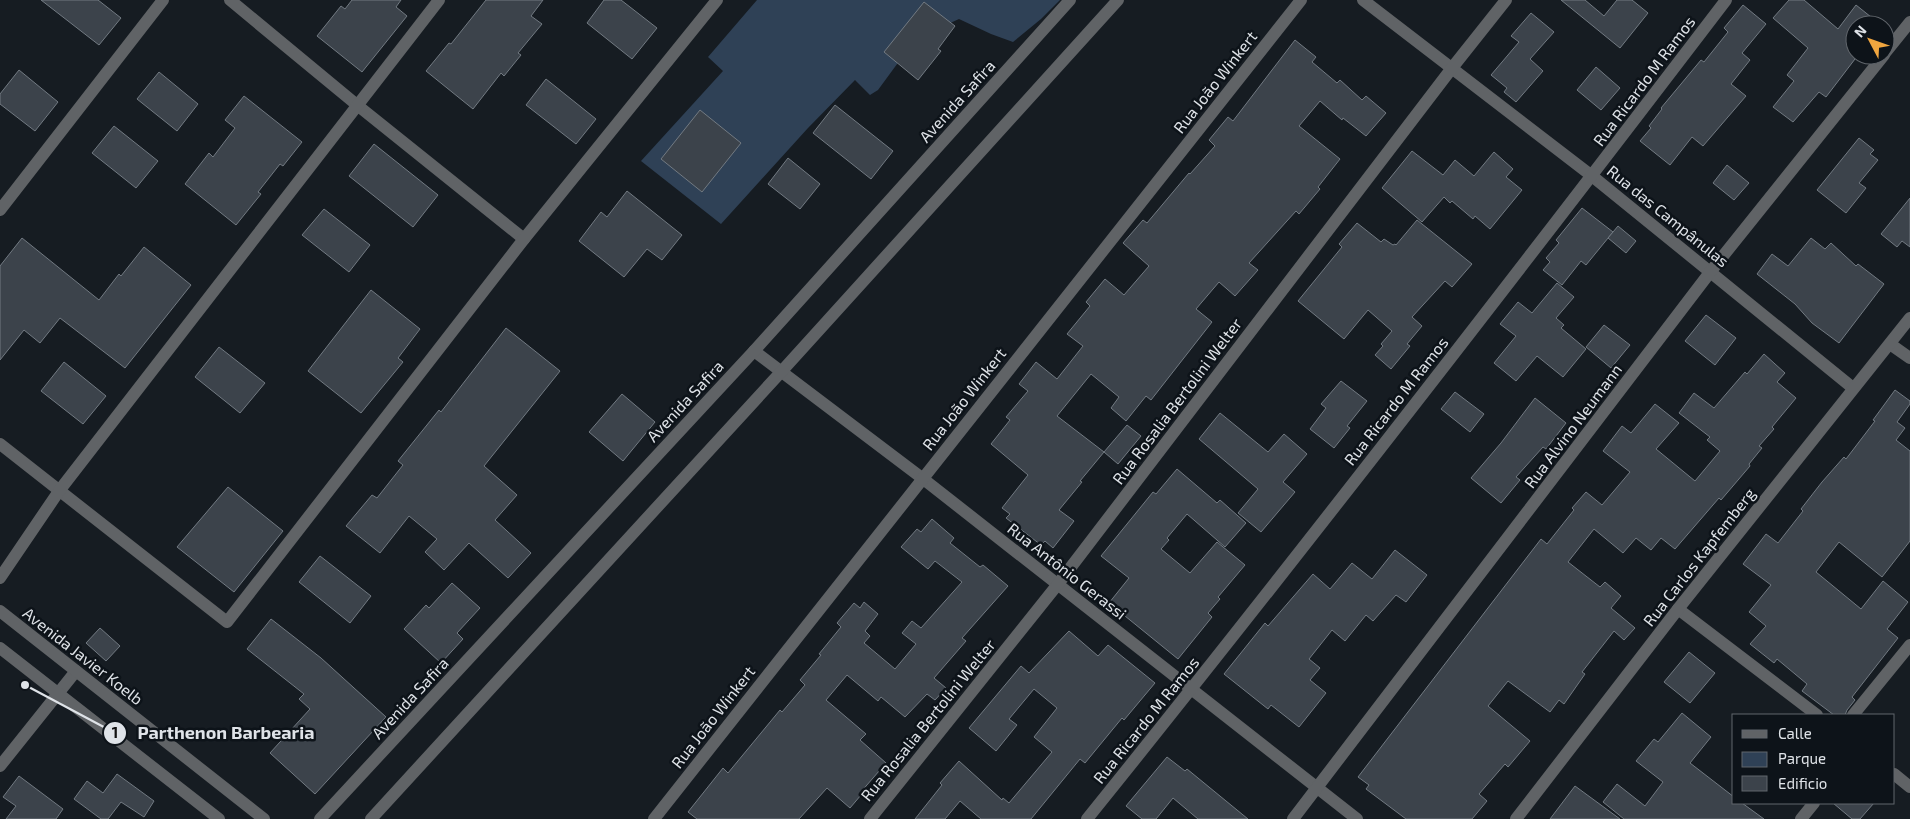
<svg xmlns="http://www.w3.org/2000/svg" width="1910" height="819" viewBox="0 0 1910 819" font-family="'Exo 2',sans-serif">
	<style>
		.green { fill: #2f4156 }
		.building { fill: #3c434b; stroke: #727a82 }
		.lines { fill: none; stroke-linecap: round; stroke-linejoin: round }
		.minor { stroke: #606366; stroke-width: 12 }
		.tertiary { stroke: #606366; stroke-width: 12 }
		.labels { text-anchor: middle; stroke-width: 5; stroke-linejoin: round; paint-order: stroke }
		.street-label { font-size: 16px; fill: #dfe3e8; stroke: #0d1319 }
		.leader { fill: none; stroke: #dfe3e8; stroke-width: 2 }
		.callout-dot { fill: #dfe3e8; stroke: #0d1319; stroke-width: 2 }
		.mark-label { font-size: 15px; text-anchor: middle; font-weight: bold; fill: #111 }
		.callout-label { font-size: 18px; text-anchor: middle; font-weight: bold; fill: #dfe3e8; stroke: #0d1319; stroke-width: 5; stroke-linejoin: round; paint-order: stroke }
	</style>
	<rect width="100%" height="100%" fill="#161c22"/>
	<polygon class="green" points="757,0 1060,0 1041,19 1013,42 991,34 959,19 926,34 900,60 878,90 870,95 855,80 808,128 721,224 641,161 723,71 708,57"/>
	<g class="building">
		<polygon points="41,0 98,0 121,18 99,45"/>
		<polygon points="352,0 401,0 396,7 407,16 362,72 317,36 341,6 345,9"/>
		<polygon points="486,0 543,0 531,16 542,24 518,53 521,55 504,76 501,73 473,109 426,71 449,43 451,44"/>
		<polygon points="604,0 621,0 657,28 632,59 587,23"/>
		<polygon points="1561,0 1585,0 1604,16 1617,0 1632,0 1648,13 1620,48"/>
		<polygon points="1789,0 1804,0 1838,29 1856,5 1881,25 1855,25 1855,59 1826,97 1819,92 1793,122 1773,107 1794,81 1787,75 1808,48 1773,18"/>
		<polygon points="924,2 955,26 938,49 941,51 918,80 884,52"/>
		<polygon points="1743,5 1766,24 1742,53 1750,60 1731,84 1746,96 1703,146 1692,137 1670,165 1640,141 1651,128 1649,126 1662,109 1661,108 1701,60 1704,62 1728,32 1724,28"/>
		<polygon points="1531,13 1554,32 1530,59 1543,71 1516,102 1504,92 1507,88 1491,75 1519,42 1511,36"/>
		<polygon points="1295,40 1316,57 1312,62 1337,83 1340,80 1362,100 1366,96 1386,113 1366,136 1343,118 1342,120 1320,101 1299,126 1340,159 1318,187 1320,189 1299,214 1296,211 1249,263 1258,270 1235,296 1219,282 1196,309 1212,322 1151,400 1146,396 1126,421 1111,408 1119,397 1091,374 1057,416 1104,452 1080,481 1082,482 1059,510 1074,521 1053,548 1045,541 1041,545 1006,518 1010,514 1002,508 1028,475 991,444 1010,420 1006,417 1028,391 1019,384 1036,362 1057,379 1083,346 1067,334 1090,306 1086,302 1105,279 1124,295 1149,266 1123,243 1143,220 1147,223 1189,173 1190,174 1215,146 1209,140 1228,117 1233,121"/>
		<polygon points="1596,67 1620,88 1601,110 1577,90"/>
		<polygon points="19,70 58,102 35,131 0,104 0,94"/>
		<polygon points="159,72 198,104 177,131 137,99"/>
		<polygon points="546,79 596,119 576,144 526,105"/>
		<polygon points="244,96 302,142 283,166 280,164 258,192 261,194 236,225 185,184 209,153 213,157 235,128 225,120"/>
		<polygon points="835,105 893,151 871,179 813,133"/>
		<polygon points="700,110 741,143 702,192 661,159"/>
		<polygon points="114,126 158,161 136,188 92,153"/>
		<polygon points="1859,138 1874,150 1870,154 1878,160 1859,183 1866,188 1846,213 1817,190"/>
		<polygon points="374,144 438,195 413,227 349,176"/>
		<polygon points="1412,151 1443,175 1455,160 1474,176 1494,152 1513,169 1506,177 1522,190 1490,229 1475,216 1473,219 1452,201 1450,203 1444,197 1422,222 1382,188"/>
		<polygon points="788,158 820,184 800,209 768,184"/>
		<polygon points="1727,165 1749,183 1734,200 1713,183"/>
		<polygon points="627,191 682,235 662,260 647,249 624,277 579,241 601,212 607,217"/>
		<polygon points="1910,198 1910,247 1902,241 1897,247 1881,234"/>
		<polygon points="1582,208 1613,232 1586,265 1581,261 1562,285 1543,270 1550,262 1546,258 1559,243 1556,240"/>
		<polygon points="324,209 370,245 349,272 302,235"/>
		<polygon points="1417,220 1472,264 1452,287 1445,281 1412,317 1422,326 1407,344 1410,346 1391,369 1375,355 1383,346 1381,344 1392,331 1368,310 1344,339 1298,301 1342,247 1339,244 1357,223 1381,242 1384,239 1393,245 1395,244 1396,245"/>
		<polygon points="1618,226 1636,241 1626,253 1608,238"/>
		<polygon points="22,238 99,300 119,274 121,276 144,247 191,285 125,368 60,318 40,343 24,330 0,360 0,266"/>
		<polygon points="1811,238 1825,249 1831,243 1856,266 1858,264 1884,284 1839,343 1812,323 1795,304 1757,274 1772,254 1788,266"/>
		<polygon points="1557,283 1574,297 1556,318 1564,325 1561,328 1586,349 1563,377 1537,356 1516,381 1494,363 1516,336 1500,324 1518,302 1532,313"/>
		<polygon points="371,290 420,329 398,358 403,362 361,413 308,371"/>
		<polygon points="1706,315 1736,338 1715,365 1685,341"/>
		<polygon points="1604,325 1630,345 1611,368 1586,347"/>
		<polygon points="506,328 560,371 484,466 517,495 495,520 531,553 508,578 469,543 444,570 425,552 437,539 409,516 380,553 346,526 372,495 377,498 403,465 398,461 439,410 441,412"/>
		<polygon points="219,347 265,383 240,413 195,377"/>
		<polygon points="1764,354 1785,373 1777,382 1796,398 1772,427 1774,429 1759,446 1762,448 1749,464 1750,466 1721,500 1719,498 1675,549 1661,538 1651,550 1636,538 1623,553 1594,529 1568,562 1600,587 1605,582 1621,596 1611,608 1635,628 1624,640 1614,631 1582,672 1585,674 1564,704 1559,700 1550,712 1508,681 1488,706 1530,741 1508,767 1505,764 1479,794 1487,801 1472,819 1406,819 1366,789 1369,785 1358,777 1541,539 1547,544 1574,510 1572,508 1586,492 1602,505 1630,472 1603,451 1622,426 1631,433 1655,404 1679,423 1656,449 1695,481 1720,451 1707,440 1710,437 1679,413 1694,393 1714,408 1745,372 1747,374"/>
		<polygon points="64,362 106,396 83,424 41,391"/>
		<polygon points="1341,381 1367,401 1347,426 1350,428 1334,448 1310,429 1326,408 1321,404"/>
		<polygon points="1895,390 1910,401 1910,404 1897,422 1905,428 1896,440 1910,451 1910,541 1882,577 1839,542 1816,572 1861,609 1883,581 1908,602 1887,629 1898,638 1852,697 1855,700 1847,710 1845,715 1834,715 1802,691 1807,684 1777,659 1774,663 1750,644 1766,626 1749,612 1771,585 1743,564 1766,534 1778,543 1803,511 1801,509 1822,482 1844,457 1846,459 1875,421 1873,420"/>
		<polygon points="1455,392 1484,414 1470,432 1441,409"/>
		<polygon points="622,394 655,422 623,461 589,432"/>
		<polygon points="1535,398 1566,423 1546,449 1543,447 1516,477 1520,480 1501,503 1471,478 1501,443"/>
		<polygon points="1220,413 1268,452 1284,434 1307,454 1283,482 1295,492 1261,532 1238,513 1258,489 1199,439"/>
		<polygon points="1127,425 1141,436 1118,464 1104,452"/>
		<polygon points="1177,469 1217,503 1220,500 1246,523 1225,547 1187,514 1167,538 1169,540 1161,549 1190,573 1217,542 1245,565 1218,597 1220,599 1208,613 1212,617 1178,659 1109,603 1129,578 1101,556 1153,492 1156,494"/>
		<polygon points="228,487 283,531 234,592 177,547"/>
		<polygon points="932,519 954,538 950,543 980,567 983,565 1008,586 962,638 966,641 934,678 946,688 935,700 927,694 905,717 881,697 878,701 847,675 826,700 866,734 860,740 886,763 860,793 861,795 850,808 827,788 799,819 697,819 688,812 723,768 728,773 780,710 782,712 805,685 800,680 821,655 819,654 841,627 837,623 854,603 860,608 864,602 878,614 865,631 870,636 864,643 895,669 916,644 902,633 912,621 921,628 962,582 935,561 928,569 901,547 917,529 921,532"/>
		<polygon points="1395,550 1427,575 1406,602 1396,595 1373,621 1366,615 1345,641 1332,630 1309,659 1320,668 1310,680 1326,693 1299,727 1271,705 1268,709 1224,674 1265,623 1268,626 1313,574 1330,589 1352,563 1372,579"/>
		<polygon points="320,556 371,596 350,623 299,582"/>
		<polygon points="452,583 480,608 457,633 463,639 441,663 404,629 426,605 429,608"/>
		<polygon points="271,619 321,658 386,717 315,794 270,753 310,709 299,699 304,694 247,649"/>
		<polygon points="100,628 120,646 106,661 86,643"/>
		<polygon points="1069,631 1098,656 1108,645 1155,683 1124,720 1122,718 1085,763 1080,759 1031,819 981,819 960,801 945,819 915,819 942,785 940,783 959,761 1002,800 1003,798 1009,803 1052,752 1034,737 1057,708 1034,689 1009,719 1017,725 996,751 969,728 1021,666 1029,673"/>
		<polygon points="1689,652 1715,673 1690,703 1664,682"/>
		<polygon points="1682,713 1711,737 1690,763 1734,797 1734,803 1742,803 1764,819 1624,819 1603,802 1617,784 1645,806 1663,782 1636,761 1654,739 1658,742"/>
		<polygon points="1167,757 1185,771 1187,769 1248,819 1198,819 1173,798 1156,819 1142,819 1126,806"/>
		<polygon points="117,774 154,801 144,817 121,802 108,819 101,819 74,799 87,781 103,793"/>
		<polygon points="19,776 63,809 56,819 6,819 16,806 3,797"/>
		<polygon points="1575,786 1620,819 1550,819"/>
		<polygon points="1833,803 1874,803 1860,819 1852,819"/>
	</g>
	<g class="lines">
		<g class="minor">
			<polyline points="230,0 357,105 524,239"/>
			<polyline points="1363,0 1592,176 1853,388"/>
			<polyline points="1885,53 1910,22"/>
			<polyline points="0,210 163,0"/>
			<polyline points="1890,344 1910,358"/>
			<polyline points="754,351 922,478 1357,819"/>
			<polyline points="0,444 227,622 524,239 717,0"/>
			<polyline points="0,578 59,491 439,0"/>
			<polyline points="1678,609 1817,715"/>
			<polyline points="1853,715 1910,645"/>
			<polyline points="0,766 76,671"/>
			<polyline points="1894,774 1910,787"/>
			<polyline points="320,819 754,351 1070,0"/>
			<polyline points="371,819 781,372 1118,0"/>
			<polyline points="654,819 1301,0"/>
			<polyline points="870,819 1058,584 1452,68 1506,0"/>
			<path d="M1087,819C1304,550 1516,275 1726,0"/>
			<polyline points="1293,819 1711,271 1884,55"/>
			<polyline points="1801,819 1814,803"/>
		</g>
		<g class="tertiary">
			<polyline points="0,611 264,819"/>
			<polyline points="0,648 219,819"/>
			<polyline points="1516,819 1678,609 1910,318"/>
		</g>
	</g>
	<g class="labels">
		<g class="street-label">
			<text transform="translate(1644 81) rotate(-53)" y="6">Rua Ricardo M Ramos</text>
			<text transform="translate(1215 82) rotate(-52)" y="6">Rua João Winkert</text>
			<text transform="translate(957 101) rotate(-48)" y="6">Avenida Safira</text>
			<text transform="translate(1668 216) rotate(39)" y="6">Rua das Campânulas</text>
			<text transform="translate(964 399) rotate(-52)" y="6">Rua João Winkert</text>
			<text transform="translate(685 401) rotate(-47)" y="6">Avenida Safira</text>
			<text transform="translate(1177 401) rotate(-53)" y="6">Rua Rosalia Bertolini Welter</text>
			<text transform="translate(1396 401) rotate(-52)" y="6">Rua Ricardo M Ramos</text>
			<text transform="translate(1573 426) rotate(-53)" y="6">Rua Alvino Neumann</text>
			<text transform="translate(1699 557) rotate(-52)" y="6">Rua Carlos Kapfemberg</text>
			<text transform="translate(1067 571) rotate(38)" y="6">Rua Antônio Gerassi</text>
			<text transform="translate(83 656) rotate(38)" y="6">Avenida Javier Koelb</text>
			<text transform="translate(410 698) rotate(-47)" y="6">Avenida Safira</text>
			<text transform="translate(713 717) rotate(-52)" y="6">Rua João Winkert</text>
			<text transform="translate(928 720) rotate(-51)" y="6">Rua Rosalia Bertolini Welter</text>
			<text transform="translate(1146 720) rotate(-51)" y="6">Rua Ricardo M Ramos</text>
		</g>
	</g>
	<path class="leader" d="M25 685L115 733"/>
	<g class="callout-dot">
		<circle cx="25" cy="685" r="5"/>
		<circle cx="115" cy="733" r="12"/>
	</g>
	<g class="mark-label">
		<text x="115" y="738">1</text>
	</g>
	<g class="callout-label">
		<text x="226" y="739">Parthenon Barbearia</text>
	</g>
	<rect x="1732" y="714" width="162" height="90" fill="#0d1319" stroke="#61666c"/>
	<rect x="1742" y="730" width="25" height="8" fill="#606366" stroke="#61666c"/>
	<text x="1778" y="739" font-size="15" fill="#dfe3e8">Calle</text>
	<rect x="1742" y="752" width="25" height="15" fill="#2f4156" stroke="#61666c"/>
	<text x="1778" y="764" font-size="15" fill="#dfe3e8">Parque</text>
	<rect x="1742" y="776" width="25" height="15" fill="#3c434b" stroke="#61666c"/>
	<text x="1778" y="789" font-size="15" fill="#dfe3e8">Edificio</text>
	<g transform="translate(1870 40) rotate(311)"><circle r="24" fill="#0d1319" stroke="#61666c"/>
	<path d="M0-4L9 19L0 12L-9 19Z" fill="#f1a63f"/>
	<text y="-8" font-size="14" font-weight="bold" text-anchor="middle" fill="#dfe3e8">N</text>
	</g>
</svg>
